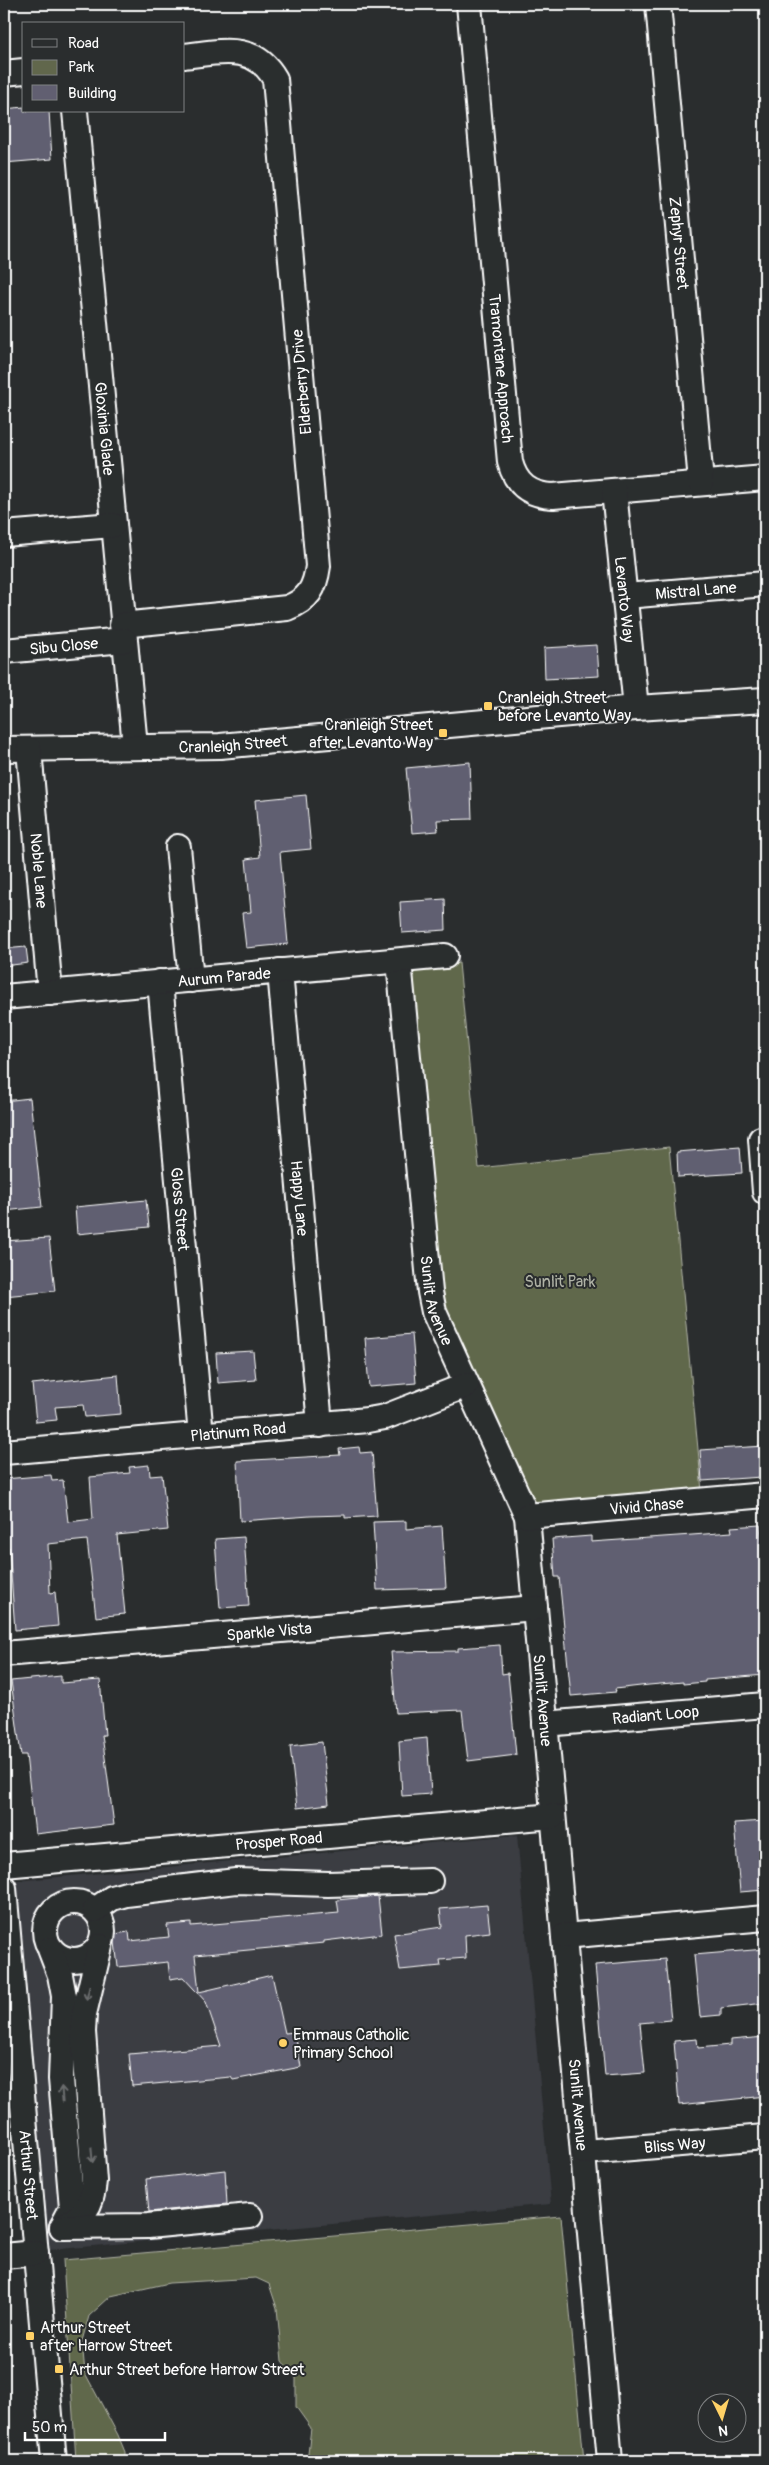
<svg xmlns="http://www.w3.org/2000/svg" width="769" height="2465" viewBox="0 0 769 2465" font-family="Pangolin,sans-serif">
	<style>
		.built { fill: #3a3c42 }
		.green { fill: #61674c; stroke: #b0b3a6 }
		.building { fill: #615f71; stroke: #fff }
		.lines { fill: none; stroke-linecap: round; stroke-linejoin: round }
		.minor-casing { stroke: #fff; stroke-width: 28 }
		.minor { stroke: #2a2d2e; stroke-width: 24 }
		.oneway { stroke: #6a6c6d }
		.poi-dot { fill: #ffd166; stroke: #2a2d2e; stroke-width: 2 }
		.labels { text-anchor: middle; stroke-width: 4; stroke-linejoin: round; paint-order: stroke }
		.street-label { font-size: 16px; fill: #fff; stroke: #2a2d2e }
		.poi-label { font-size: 16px; fill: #fff; stroke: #2a2d2e; text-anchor: start }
		.park-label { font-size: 16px; fill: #b0b3a6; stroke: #2a2d2e }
	</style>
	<rect width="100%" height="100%" fill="#2a2d2e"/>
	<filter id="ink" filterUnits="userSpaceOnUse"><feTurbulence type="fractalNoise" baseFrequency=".02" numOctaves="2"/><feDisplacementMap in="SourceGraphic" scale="10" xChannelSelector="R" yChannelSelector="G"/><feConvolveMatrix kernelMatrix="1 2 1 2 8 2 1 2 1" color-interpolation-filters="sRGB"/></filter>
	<g filter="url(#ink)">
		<polygon class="built" points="517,1835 551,2204 49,2250 15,1881"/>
		<g class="green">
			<polygon points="459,963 479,1168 669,1147 702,1491 533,1505 440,1311 407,968"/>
			<polygon points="561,2216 584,2461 307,2461 311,2428 296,2407 296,2378 282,2361 277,2308 269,2284 256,2278 169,2283 111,2296 89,2316 82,2341 85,2373 118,2435 125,2452 125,2461 76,2461 63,2260"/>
		</g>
		<g class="building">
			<polygon points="24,107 24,111 49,111 52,159 4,163 4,109"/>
			<polygon points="597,645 599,676 545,679 544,648"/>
			<polygon points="470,762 472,819 437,820 438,831 412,833 406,768"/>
			<polygon points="306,795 311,849 280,852 288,944 246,948 242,913 251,912 246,859 260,857 255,800"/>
			<polygon points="445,899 446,930 402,933 400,902"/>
			<polygon points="26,947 28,963 4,966 4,949"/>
			<polygon points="30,1098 42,1207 4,1211 4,1101"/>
			<polygon points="740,1147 742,1173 678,1177 677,1152"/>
			<polygon points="146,1200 149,1227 77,1234 75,1207"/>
			<polygon points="49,1238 55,1291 4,1296 4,1241"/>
			<polygon points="412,1334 416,1383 369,1387 365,1338"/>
			<polygon points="253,1351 256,1380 218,1383 216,1353"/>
			<polygon points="118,1375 121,1414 85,1417 83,1405 55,1407 57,1420 36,1422 32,1384"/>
			<polygon points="765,1446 765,1463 761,1463 762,1477 702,1481 700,1450"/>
			<polygon points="359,1447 360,1453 372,1452 377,1516 345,1518 345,1515 310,1516 240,1521 237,1461 340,1455 339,1449"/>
			<polygon points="149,1465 150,1476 162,1475 168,1530 117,1535 125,1614 96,1617 87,1540 48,1544 50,1593 55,1592 58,1626 15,1630 9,1547 5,1548 4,1530 4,1479 51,1475 52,1481 63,1480 68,1522 93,1519 90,1477 130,1473 129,1467"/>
			<polygon points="406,1521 406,1529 442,1526 446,1588 377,1590 373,1522"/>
			<polygon points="760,1525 765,1587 765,1675 705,1680 705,1682 683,1684 683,1682 649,1685 615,1689 616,1692 571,1696 559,1577 555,1577 552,1539 591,1536 591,1542 692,1535 732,1532 731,1527"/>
			<polygon points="244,1537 249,1606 220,1608 215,1539"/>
			<polygon points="500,1645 502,1674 508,1673 516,1755 468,1761 462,1710 396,1713 391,1652 458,1651 458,1648"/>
			<polygon points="61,1676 61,1683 100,1680 105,1735 102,1735 114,1825 35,1834 26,1755 21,1755 11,1681"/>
			<polygon points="427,1738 431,1794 402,1796 399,1741"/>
			<polygon points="322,1742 329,1804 297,1808 290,1746"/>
			<polygon points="765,1821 765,1890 740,1892 734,1823"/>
			<polygon points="378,1896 382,1934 324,1941 324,1943 195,1955 199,1992 272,1975 285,2033 295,2032 301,2067 233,2080 231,2077 132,2086 129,2054 221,2046 206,2002 183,1977 170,1979 168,1962 118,1967 114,1934 129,1932 130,1941 169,1937 167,1925 191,1923 191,1926 339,1913 337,1900"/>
			<polygon points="487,1905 490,1932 465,1935 466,1958 440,1960 441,1966 400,1970 394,1934 442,1927 440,1909"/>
			<polygon points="765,1949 765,2003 721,2008 721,2015 700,2017 694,1955"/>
			<polygon points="665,1959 671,2020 640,2023 645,2073 605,2076 595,1965"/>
			<polygon points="765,2037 765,2096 679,2105 674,2041 697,2039 698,2048 730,2045 730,2040"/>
			<polygon points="225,2170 227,2204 149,2212 146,2179"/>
		</g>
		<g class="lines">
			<defs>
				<g id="minor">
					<path id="s1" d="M469,4L510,462C516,485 530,495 553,496L765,478"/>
					<path id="s2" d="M658,4L701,482"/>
					<polyline points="4,73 24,71"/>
					<path id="s3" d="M75,111L135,746"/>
					<path id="s4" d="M614,491L636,708"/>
					<polyline points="4,534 113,525"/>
					<path id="s5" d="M626,596L765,584"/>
					<path d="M122,625L287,608C308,600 315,589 318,566L275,79C254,42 220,52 184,56"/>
					<path id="s6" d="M4,651L124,640"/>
					<path id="s7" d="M4,749L220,746L636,708L765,700"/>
					<path id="s8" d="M29,749L50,993"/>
					<polyline points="178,847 191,980"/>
					<path id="s9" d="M399,961L430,1292L434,1312L527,1516L610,2461"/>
					<path id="s10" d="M280,971L320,1425"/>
					<path id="s11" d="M160,982L201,1435"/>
					<path id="s12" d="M4,997L445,956"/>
					<polyline points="761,1139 765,1192"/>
					<path id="s13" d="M4,1452L368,1420L385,1417L467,1385"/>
					<path id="s14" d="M527,1516L765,1495"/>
					<path id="s15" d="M4,1654L535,1608"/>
					<path id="s16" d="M545,1724L765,1705"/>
					<path id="s17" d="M4,1865L553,1816"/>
					<path id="s18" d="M4,1888L54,2461"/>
					<circle cx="74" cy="1931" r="29"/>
					<polyline points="95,1910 112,1898 126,1894 236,1881 328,1884 430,1881"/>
					<polyline points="564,1936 765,1918"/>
					<polyline points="50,1949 60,1975 64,1996 61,2079 72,2208 62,2227"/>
					<path id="s19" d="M584,2152L765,2137"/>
					<path d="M62,2227C85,2213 92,2209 94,2181L83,2032L84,2014L100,1946"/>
					<polyline points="63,2227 148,2226 250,2216"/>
					<polyline points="4,2256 36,2253"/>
				</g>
			</defs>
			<use href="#minor" class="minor-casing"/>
			<use href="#minor" class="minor"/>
		</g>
		<defs><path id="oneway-shaft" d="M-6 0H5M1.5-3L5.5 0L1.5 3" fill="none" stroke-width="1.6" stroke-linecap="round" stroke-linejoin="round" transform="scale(1.25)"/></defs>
		<g class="oneway">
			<use href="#oneway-shaft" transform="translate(88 1993) rotate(103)"/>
			<use href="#oneway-shaft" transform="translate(62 2094) rotate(-95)"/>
			<use href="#oneway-shaft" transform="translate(92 2155) rotate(85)"/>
		</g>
	</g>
	<g class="poi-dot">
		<rect x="483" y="701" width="10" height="10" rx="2.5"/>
		<rect x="438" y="728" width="10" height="10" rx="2.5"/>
		<circle cx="283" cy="2043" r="5"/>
		<rect x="25" y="2331" width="10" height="10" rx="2.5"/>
		<rect x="54" y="2364" width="10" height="10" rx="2.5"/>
	</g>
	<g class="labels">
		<g class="street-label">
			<text dy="6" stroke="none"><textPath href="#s2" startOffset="240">Zephyr Street</textPath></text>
			<text dy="6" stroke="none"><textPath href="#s1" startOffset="366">Tramontane Approach</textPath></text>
			<text transform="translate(301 382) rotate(-95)" y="6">Elderberry Drive</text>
			<text dy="6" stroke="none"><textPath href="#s3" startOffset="319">Gloxinia Glade</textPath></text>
			<text dy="6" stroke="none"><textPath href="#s5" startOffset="70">Mistral Lane</textPath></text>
			<text dy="6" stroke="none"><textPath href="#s4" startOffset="109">Levanto Way</textPath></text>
			<text dy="6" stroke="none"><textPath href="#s6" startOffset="60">Sibu Close</textPath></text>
			<text dy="6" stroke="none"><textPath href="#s7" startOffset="229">Cranleigh Street</textPath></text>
			<text dy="6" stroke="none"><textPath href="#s8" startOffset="122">Noble Lane</textPath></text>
			<text dy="6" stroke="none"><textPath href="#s12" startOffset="221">Aurum Parade</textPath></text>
			<text dy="6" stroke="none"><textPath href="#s10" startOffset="228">Happy Lane</textPath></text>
			<text dy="6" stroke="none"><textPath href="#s11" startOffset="228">Gloss Street</textPath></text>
			<text dy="6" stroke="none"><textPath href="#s9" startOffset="342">Sunlit Avenue</textPath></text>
			<text dy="6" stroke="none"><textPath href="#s13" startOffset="235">Platinum Road</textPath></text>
			<text dy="6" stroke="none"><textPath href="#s14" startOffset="120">Vivid Chase</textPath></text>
			<text dy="6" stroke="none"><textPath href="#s15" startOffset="266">Sparkle Vista</textPath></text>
			<text dy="6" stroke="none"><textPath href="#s9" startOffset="762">Sunlit Avenue</textPath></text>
			<text dy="6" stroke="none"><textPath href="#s16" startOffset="111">Radiant Loop</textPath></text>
			<text dy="6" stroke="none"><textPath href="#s17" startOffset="276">Prosper Road</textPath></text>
			<text dy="6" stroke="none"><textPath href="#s9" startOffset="1168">Sunlit Avenue</textPath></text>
			<text dy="6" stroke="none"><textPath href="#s19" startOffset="91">Bliss Way</textPath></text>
			<text dy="6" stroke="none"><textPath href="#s18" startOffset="288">Arthur Street</textPath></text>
		</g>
		<g class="poi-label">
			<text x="498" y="703">Cranleigh Street<tspan x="498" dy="18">before Levanto Way</tspan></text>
			<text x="433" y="730" text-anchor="end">Cranleigh Street<tspan x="433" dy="18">after Levanto Way</tspan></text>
			<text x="293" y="2040">Emmaus Catholic<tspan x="293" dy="18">Primary School</tspan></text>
			<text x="40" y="2333">Arthur Street<tspan x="40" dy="18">after Harrow Street</tspan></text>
			<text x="69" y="2375">Arthur Street before Harrow Street</text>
		</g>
		<g class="park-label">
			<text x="560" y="1287">Sunlit Park</text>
		</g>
	</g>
	<rect width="769" height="2465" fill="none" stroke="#2a2d2e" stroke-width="20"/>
	<rect x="10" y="10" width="749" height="2445" fill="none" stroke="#fff" stroke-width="2" filter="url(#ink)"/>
	<rect x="22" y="22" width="162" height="90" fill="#2a2d2e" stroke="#7f8182"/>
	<rect x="32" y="39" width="25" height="8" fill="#2a2d2e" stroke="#7f8182"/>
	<text x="68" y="48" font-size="15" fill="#ffffff">Road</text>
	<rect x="32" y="60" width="25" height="15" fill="#61674c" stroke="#7f8182"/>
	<text x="68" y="72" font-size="15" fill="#ffffff">Park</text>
	<rect x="32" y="85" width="25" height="15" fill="#615f71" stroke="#7f8182"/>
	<text x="68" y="98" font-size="15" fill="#ffffff">Building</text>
	<g transform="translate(722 2418) rotate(175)"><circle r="24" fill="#2a2d2e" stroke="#7f8182"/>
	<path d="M0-4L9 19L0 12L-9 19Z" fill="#ffd166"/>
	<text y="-8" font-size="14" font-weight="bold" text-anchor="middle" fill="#ffffff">N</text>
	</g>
	<path d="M25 2432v8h140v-8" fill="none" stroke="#ffffff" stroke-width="2.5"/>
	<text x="32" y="2432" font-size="15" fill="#ffffff" stroke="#2a2d2e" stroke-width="4" paint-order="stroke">50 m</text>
</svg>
